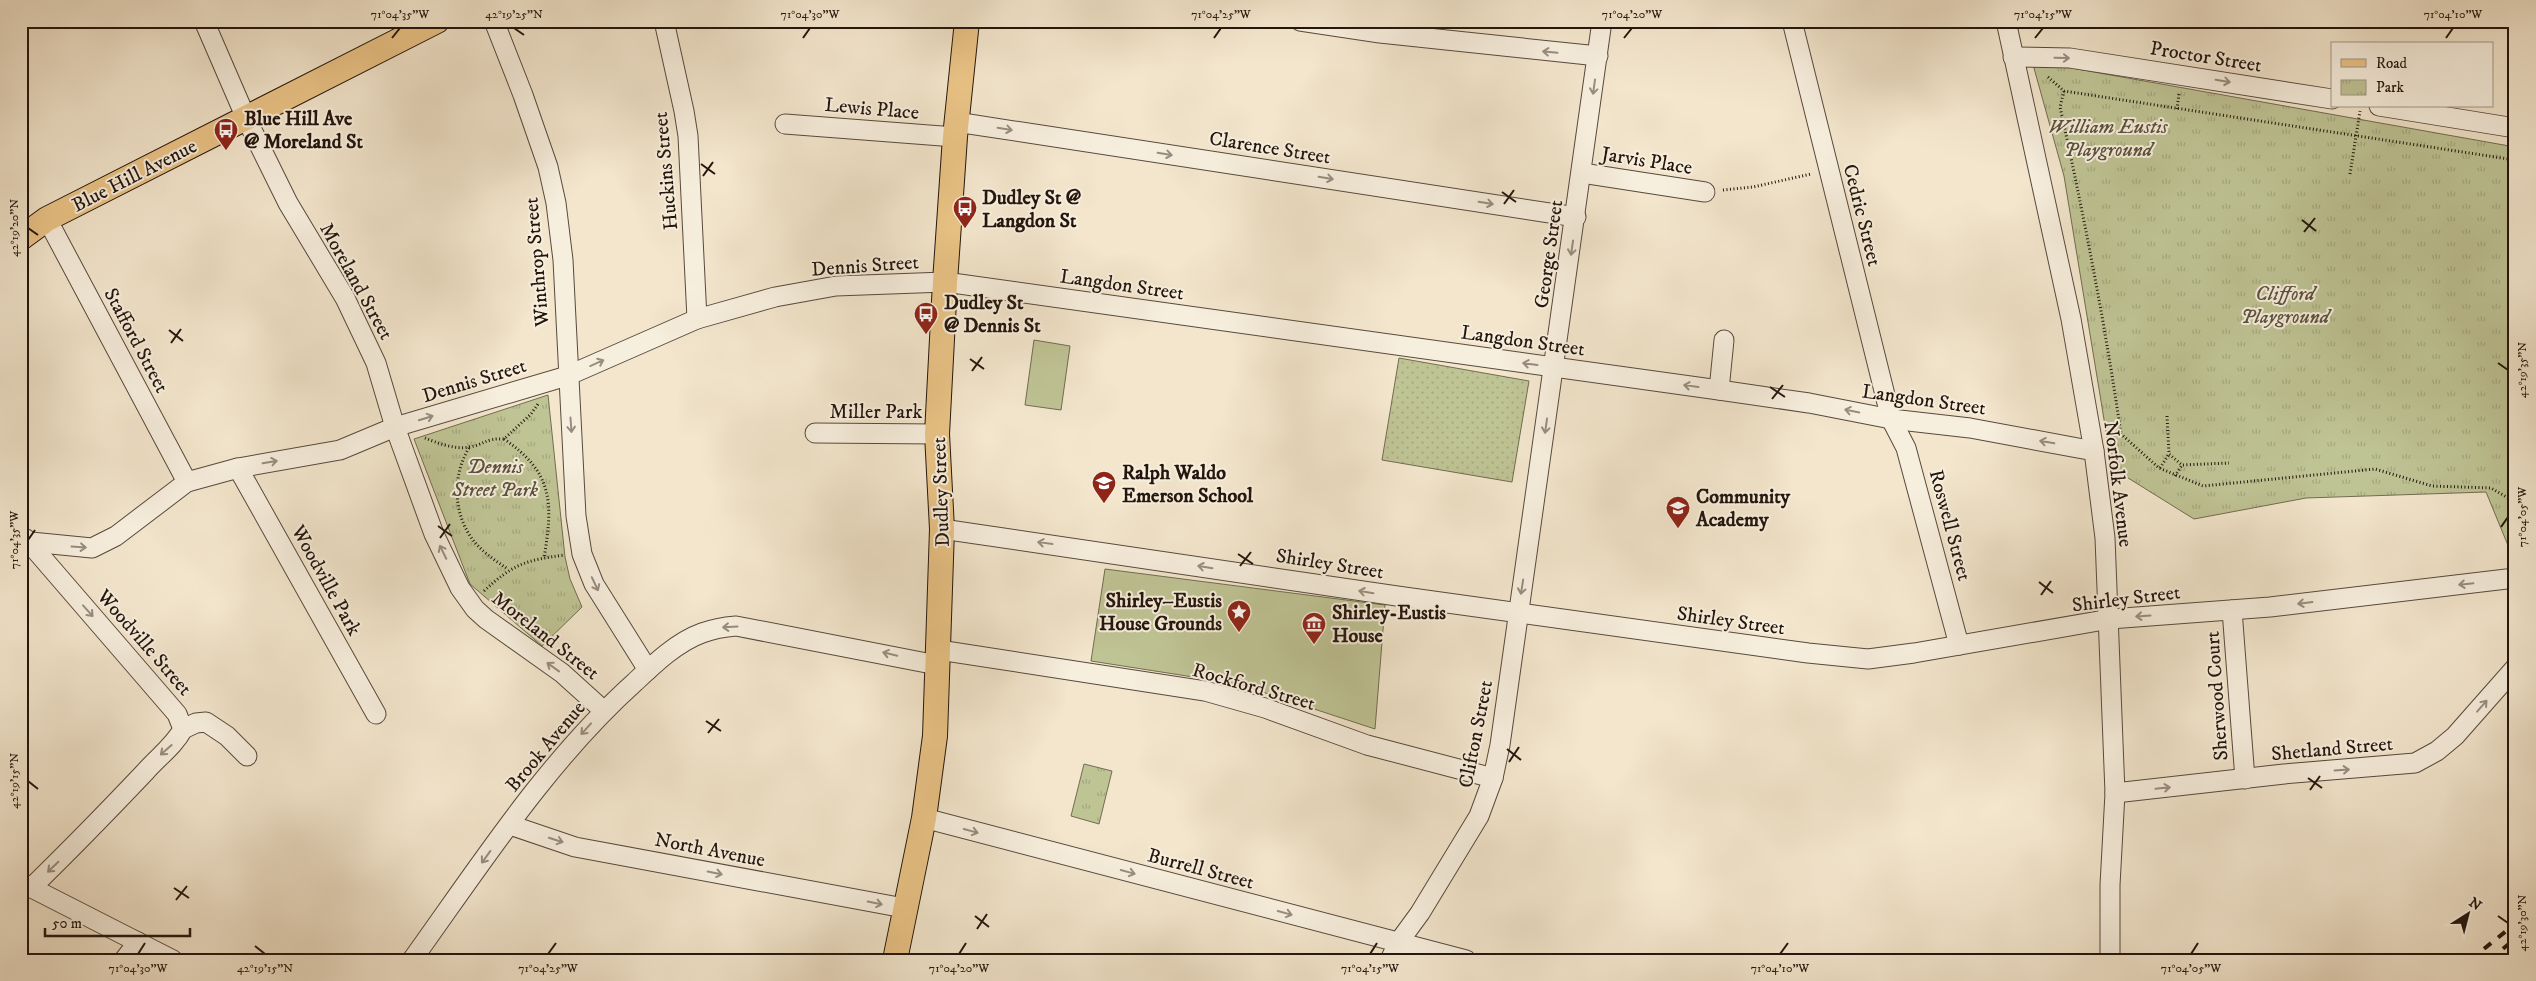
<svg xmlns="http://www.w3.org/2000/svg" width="2536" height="981" viewBox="0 0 2536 981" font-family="'IM FELL DW Pica',serif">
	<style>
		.grass { fill: #bfc495; stroke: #716c51 }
		.park { fill: url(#park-tufts); stroke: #716c51 }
		.garden { fill: url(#garden-dots); stroke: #716c51 }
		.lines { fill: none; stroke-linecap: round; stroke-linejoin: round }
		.minor-casing { stroke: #57493d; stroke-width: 21 }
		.major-casing { stroke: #23150d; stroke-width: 26 }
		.path { stroke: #23150d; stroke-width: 3; stroke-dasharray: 1 2.5; stroke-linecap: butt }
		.minor { stroke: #f7efde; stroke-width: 19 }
		.major { stroke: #eac386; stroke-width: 24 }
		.rail { stroke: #23150d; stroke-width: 4; stroke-dasharray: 9 9; stroke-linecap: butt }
		.oneway { stroke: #988d80 }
		.ticks { fill: none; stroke: #23150d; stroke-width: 2 }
		.labels { text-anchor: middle; stroke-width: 4; stroke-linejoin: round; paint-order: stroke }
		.street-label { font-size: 20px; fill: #23150d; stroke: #f7efde }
		.poi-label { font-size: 20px; font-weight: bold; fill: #23150d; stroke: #f7efde; text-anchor: start }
		.park-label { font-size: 20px; font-style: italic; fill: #5a523d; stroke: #f7efde }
		.neatline { fill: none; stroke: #23150d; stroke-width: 2 }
		.ticks-label { font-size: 12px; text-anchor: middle; fill: #23150d }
	</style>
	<defs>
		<pattern id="park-tufts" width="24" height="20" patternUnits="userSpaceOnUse" patternTransform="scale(1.25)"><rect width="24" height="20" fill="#bfc495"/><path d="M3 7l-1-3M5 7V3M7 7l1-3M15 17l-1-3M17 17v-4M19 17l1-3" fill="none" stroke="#a4a87f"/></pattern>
		<pattern id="garden-dots" width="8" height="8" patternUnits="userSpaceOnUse" patternTransform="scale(1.25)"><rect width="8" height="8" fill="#bfc495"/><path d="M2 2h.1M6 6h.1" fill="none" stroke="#a4a87f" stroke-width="1.8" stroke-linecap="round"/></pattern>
	</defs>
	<rect width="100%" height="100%" fill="#f3e6cd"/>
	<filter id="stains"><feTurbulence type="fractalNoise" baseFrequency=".004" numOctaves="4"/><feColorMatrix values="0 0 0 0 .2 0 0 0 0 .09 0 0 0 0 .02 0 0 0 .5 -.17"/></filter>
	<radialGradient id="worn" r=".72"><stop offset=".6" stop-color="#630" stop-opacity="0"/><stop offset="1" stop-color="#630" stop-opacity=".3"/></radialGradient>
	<g class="grass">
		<polygon points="1034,340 1070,346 1061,410 1025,405"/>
		<polygon points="1105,569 1385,605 1375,729 1238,684 1091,661"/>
	</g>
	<g class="park">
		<polygon points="2032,61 2515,147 2515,555 2512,555 2486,492 2306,498 2194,519 2112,468 2064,176"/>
		<polygon points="548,395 565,557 570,579 582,607 542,646 470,584 414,439"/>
		<polygon points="1084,764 1112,771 1099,824 1071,816"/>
	</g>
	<polygon class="garden" points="1399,358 1529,381 1512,482 1382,460"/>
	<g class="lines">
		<defs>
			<g id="minor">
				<polyline points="204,21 246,118 288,203 345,298 376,363 395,427 434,534 460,588 475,609 486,619 562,673 603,710"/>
				<polyline points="494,21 523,95 548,167 556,203 563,260 576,516 582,554 594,584 648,670"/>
				<polyline points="664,21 684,111 688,136 697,319"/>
				<polyline points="1300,21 1380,33 1598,56"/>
				<polyline points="1792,21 1891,419 1906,448 1959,645"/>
				<polyline points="2006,21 2071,319 2094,451 2105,538 2115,793 2110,885 2110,960"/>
				<polyline points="2013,57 2070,58 2332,99"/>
				<polyline points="2379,106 2515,128"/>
				<polyline points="956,122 1576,217"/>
				<polyline points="785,124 955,137"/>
				<polyline points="1582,173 1705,192"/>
				<polyline points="47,219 187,482"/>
				<polyline points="1719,390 1724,340"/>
				<polyline points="815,433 937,434"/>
				<polyline points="238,468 376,714"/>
				<polyline points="942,529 1397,596 1808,653 1868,659 1914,653 2110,619 2270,607 2515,578"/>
				<path d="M26,539L177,714L183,729C174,746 158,757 145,772C108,811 70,850 31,888"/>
				<polyline points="31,542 92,548 116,536 187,482 238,468 340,450 395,427 567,376 697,319 775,297 836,286 945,282 1719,390 1809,403 1891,419 1970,428 2094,451"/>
				<polyline points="2232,610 2245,779"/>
				<polyline points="939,650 1205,691 1265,708 1367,745 1493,778"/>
				<polyline points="183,729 196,723 206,722 227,736 247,756"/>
				<polyline points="2115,793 2284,774 2415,763 2437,751 2455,736 2515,668"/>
				<polyline points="924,818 1466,960"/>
				<polyline points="510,825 575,847 904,908"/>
				<polyline points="22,883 173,960"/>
				<polyline points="124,960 138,942"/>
				<path d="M412,960C481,864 547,761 635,682C654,664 677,642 702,633C713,629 724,627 736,626L937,665"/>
				<polyline points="1390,960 1398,943 1420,913 1479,816 1493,778 1500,745 1602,21"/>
			</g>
			<g id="major">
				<polyline points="21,238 47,219 437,21"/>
				<polyline points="895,960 924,818 935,736 942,529 937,434 945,282 955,137 967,21"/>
			</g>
		</defs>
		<use href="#minor" class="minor-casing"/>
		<use href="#major" class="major-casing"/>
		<g class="path">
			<polyline points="2048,77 2064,91 2515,160"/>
			<path d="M2064,91L2060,107C2084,216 2105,324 2121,434"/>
			<polyline points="2177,109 2179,94"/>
			<polyline points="2350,174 2360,111"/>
			<polyline points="1723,190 1753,187 1811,174"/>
			<polyline points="2167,416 2169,454 2182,465 2229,463"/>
			<polyline points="2110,436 2121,434 2159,468 2203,486 2375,469 2432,486 2491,488 2515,502"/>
			<path d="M425,438C437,443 456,450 469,447C484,445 485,438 504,439L531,414L538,404"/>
			<path d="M504,439C554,473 553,504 544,558"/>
			<path d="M469,448C452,475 453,514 473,540C482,552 496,561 508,569"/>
			<polyline points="2160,468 2169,454"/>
			<polyline points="2175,476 2182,465"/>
			<path d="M484,591C513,564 526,560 565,555"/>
		</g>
		<use href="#minor" class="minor"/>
		<use href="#major" class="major"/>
		<g class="rail">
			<polyline points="2470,960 2515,924"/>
			<polyline points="2489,960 2515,939"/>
		</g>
	</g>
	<defs><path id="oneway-shaft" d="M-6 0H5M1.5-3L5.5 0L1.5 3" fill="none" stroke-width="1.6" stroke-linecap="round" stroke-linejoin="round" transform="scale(1.25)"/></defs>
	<g class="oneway">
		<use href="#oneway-shaft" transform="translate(1550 52) rotate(-175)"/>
		<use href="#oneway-shaft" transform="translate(2062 58) rotate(1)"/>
		<use href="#oneway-shaft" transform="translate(2223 81) rotate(9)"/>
		<use href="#oneway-shaft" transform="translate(1594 87) rotate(98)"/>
		<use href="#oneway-shaft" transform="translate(1005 129) rotate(9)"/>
		<use href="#oneway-shaft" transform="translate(1165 154) rotate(9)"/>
		<use href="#oneway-shaft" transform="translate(1326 178) rotate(9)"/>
		<use href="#oneway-shaft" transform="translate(1486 203) rotate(9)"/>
		<use href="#oneway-shaft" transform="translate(1572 248) rotate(98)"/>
		<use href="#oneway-shaft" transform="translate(597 363) rotate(-24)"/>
		<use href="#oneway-shaft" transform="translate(1530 364) rotate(-172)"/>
		<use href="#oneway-shaft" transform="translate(1691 386) rotate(-172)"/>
		<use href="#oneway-shaft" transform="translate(1852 411) rotate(-169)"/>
		<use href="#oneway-shaft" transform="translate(426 418) rotate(-17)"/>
		<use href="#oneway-shaft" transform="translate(571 425) rotate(86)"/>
		<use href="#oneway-shaft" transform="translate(1546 426) rotate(98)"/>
		<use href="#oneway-shaft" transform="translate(2047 442) rotate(-170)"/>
		<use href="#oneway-shaft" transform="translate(270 462) rotate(-10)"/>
		<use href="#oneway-shaft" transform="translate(1045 543) rotate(-172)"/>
		<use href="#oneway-shaft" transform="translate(79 547) rotate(4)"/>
		<use href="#oneway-shaft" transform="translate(443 552) rotate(-116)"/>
		<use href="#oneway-shaft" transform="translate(1205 567) rotate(-171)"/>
		<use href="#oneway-shaft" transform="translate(595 584) rotate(65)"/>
		<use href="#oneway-shaft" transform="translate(2466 584) rotate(174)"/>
		<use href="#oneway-shaft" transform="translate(1522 587) rotate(99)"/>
		<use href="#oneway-shaft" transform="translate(1366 592) rotate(-171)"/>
		<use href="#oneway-shaft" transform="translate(2305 603) rotate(173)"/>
		<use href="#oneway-shaft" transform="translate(88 611) rotate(48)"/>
		<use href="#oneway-shaft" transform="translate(2143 616) rotate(176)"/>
		<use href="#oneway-shaft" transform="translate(730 627) rotate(177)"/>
		<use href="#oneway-shaft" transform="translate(890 654) rotate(-167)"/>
		<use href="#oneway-shaft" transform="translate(553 667) rotate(-144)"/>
		<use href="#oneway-shaft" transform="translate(2482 706) rotate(-49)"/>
		<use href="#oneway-shaft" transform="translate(586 729) rotate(132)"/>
		<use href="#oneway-shaft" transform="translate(166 750) rotate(139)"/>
		<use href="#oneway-shaft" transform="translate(2342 770) rotate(-4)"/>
		<use href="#oneway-shaft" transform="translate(2163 788) rotate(-6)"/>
		<use href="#oneway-shaft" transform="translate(971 831) rotate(15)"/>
		<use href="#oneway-shaft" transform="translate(556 840) rotate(18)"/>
		<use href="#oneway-shaft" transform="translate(486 857) rotate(126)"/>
		<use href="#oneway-shaft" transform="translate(53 867) rotate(136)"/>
		<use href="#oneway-shaft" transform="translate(1128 872) rotate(15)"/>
		<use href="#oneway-shaft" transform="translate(715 873) rotate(11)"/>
		<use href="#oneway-shaft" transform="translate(875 903) rotate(11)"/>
		<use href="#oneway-shaft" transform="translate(1285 913) rotate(15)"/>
	</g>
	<path class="ticks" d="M514,28L524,35M392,38L400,28M803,38L810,28M1214,38L1221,28M1624,38L1632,28M2035,38L2043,28M2446,38L2453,28M701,164L715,174M703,176L713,162M1502,192L1516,202M1504,204L1514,190M2302,220L2316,231M28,228L38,235M2304,232L2315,218M169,330L183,341M171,343L181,329M970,359L984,369M2498,363L2508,370M972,371L982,357M1770,387L1785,397M1772,399L1783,385M438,526L452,536M2501,527L2508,517M440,538L450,524M28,540L35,530M1238,554L1253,564M1240,566L1251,552M2039,582L2053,593M2041,595L2051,581M706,721L721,731M708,733L719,719M1507,749L1521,760M1509,762L1519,747M2308,778L2322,788M28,781L38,789M2310,790L2320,776M174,888L189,898M176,900L187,886M975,916L989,927M2498,916L2508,923M977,929L987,914M255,946L265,954M138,954L145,943M548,954L556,943M959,954L966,943M1370,954L1377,943M1780,954L1788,943M2191,954L2198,943"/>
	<defs>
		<symbol id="bus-pin" viewBox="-11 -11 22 30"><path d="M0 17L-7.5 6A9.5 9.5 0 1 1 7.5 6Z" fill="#8f2418" stroke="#f7efde"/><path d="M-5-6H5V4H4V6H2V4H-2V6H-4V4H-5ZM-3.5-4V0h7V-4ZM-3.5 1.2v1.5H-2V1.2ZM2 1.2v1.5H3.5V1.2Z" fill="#fff"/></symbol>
		<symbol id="school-pin" viewBox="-11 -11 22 30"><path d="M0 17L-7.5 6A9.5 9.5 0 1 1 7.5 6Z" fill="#8f2418" stroke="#f7efde"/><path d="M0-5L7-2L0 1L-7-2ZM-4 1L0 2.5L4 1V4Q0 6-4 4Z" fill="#fff"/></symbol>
		<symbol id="sight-pin" viewBox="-11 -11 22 30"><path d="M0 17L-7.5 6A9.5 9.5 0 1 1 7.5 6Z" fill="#8f2418" stroke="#f7efde"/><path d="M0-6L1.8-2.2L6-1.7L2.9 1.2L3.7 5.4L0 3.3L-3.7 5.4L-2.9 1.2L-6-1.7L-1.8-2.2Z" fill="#fff"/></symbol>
		<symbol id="museum-pin" viewBox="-11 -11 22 30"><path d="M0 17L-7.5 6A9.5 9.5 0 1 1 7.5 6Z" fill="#8f2418" stroke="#f7efde"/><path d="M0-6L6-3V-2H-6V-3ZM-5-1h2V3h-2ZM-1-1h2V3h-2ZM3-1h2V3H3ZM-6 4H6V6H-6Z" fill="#fff"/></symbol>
	</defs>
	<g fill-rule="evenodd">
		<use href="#bus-pin" x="212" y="116" width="28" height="38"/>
		<use href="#bus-pin" x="951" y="194" width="28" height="38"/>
		<use href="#bus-pin" x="912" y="300" width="28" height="38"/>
		<use href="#school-pin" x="1090" y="469" width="28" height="38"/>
		<use href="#school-pin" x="1664" y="494" width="28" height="38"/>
		<use href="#sight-pin" x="1225" y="598" width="28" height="38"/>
		<use href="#museum-pin" x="1300" y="610" width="28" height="38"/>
	</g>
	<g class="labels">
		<g class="street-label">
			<text transform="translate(2206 56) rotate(9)" y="7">Proctor Street</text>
			<text transform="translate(872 108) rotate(5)" y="7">Lewis Place</text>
			<text transform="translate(1270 147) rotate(9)" y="7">Clarence Street</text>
			<text transform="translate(1647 160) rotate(9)" y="7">Jarvis Place</text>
			<text transform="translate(665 171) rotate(-95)" y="7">Huckins Street</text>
			<text transform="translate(134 175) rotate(-27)" y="7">Blue Hill Avenue</text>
			<text transform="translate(1863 215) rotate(76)" y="7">Cedric Street</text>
			<text transform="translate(1548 254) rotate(-82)" y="7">George Street</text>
			<text transform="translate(536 262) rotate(-95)" y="7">Winthrop Street</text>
			<text transform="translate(865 265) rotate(-4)" y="7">Dennis Street</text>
			<text transform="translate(357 281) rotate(61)" y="7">Moreland Street</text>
			<text transform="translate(1122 284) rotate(8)" y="7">Langdon Street</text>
			<text transform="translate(137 340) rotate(62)" y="7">Stafford Street</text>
			<text transform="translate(1523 340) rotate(8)" y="7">Langdon Street</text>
			<text transform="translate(474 380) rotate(-17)" y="7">Dennis Street</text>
			<text transform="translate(1924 399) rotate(8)" y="7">Langdon Street</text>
			<text x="876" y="418">Miller Park</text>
			<text transform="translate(2119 484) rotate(83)" y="7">Norfolk Avenue</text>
			<text transform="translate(940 492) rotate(-92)" y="7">Dudley Street</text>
			<text transform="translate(1951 525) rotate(75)" y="7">Roswell Street</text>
			<text transform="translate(1330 563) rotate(9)" y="7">Shirley Street</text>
			<text transform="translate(327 580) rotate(61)" y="7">Woodville Park</text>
			<text transform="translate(2126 598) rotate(-7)" y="7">Shirley Street</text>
			<text transform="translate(1731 620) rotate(8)" y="7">Shirley Street</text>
			<text transform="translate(546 635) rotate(38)" y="7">Moreland Street</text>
			<text transform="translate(145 642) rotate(49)" y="7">Woodville Street</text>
			<text transform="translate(1254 686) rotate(16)" y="7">Rockford Street</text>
			<text transform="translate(2216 696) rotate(-94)" y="7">Sherwood Court</text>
			<text transform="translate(1475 734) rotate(-79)" y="7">Clifton Street</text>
			<text transform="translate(545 746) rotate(-50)" y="7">Brook Avenue</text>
			<text transform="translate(2332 748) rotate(-5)" y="7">Shetland Street</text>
			<text transform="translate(710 849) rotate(11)" y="7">North Avenue</text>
			<text transform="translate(1201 868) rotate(15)" y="7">Burrell Street</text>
		</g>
		<g class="poi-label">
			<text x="244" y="125">Blue Hill Ave<tspan x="244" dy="23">@ Moreland St</tspan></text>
			<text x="982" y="204">Dudley St @<tspan x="982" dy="23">Langdon St</tspan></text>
			<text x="944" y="309">Dudley St<tspan x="944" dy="23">@ Dennis St</tspan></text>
			<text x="1122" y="479">Ralph Waldo<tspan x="1122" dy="23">Emerson School</tspan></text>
			<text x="1696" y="503">Community<tspan x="1696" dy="23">Academy</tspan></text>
			<text x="1222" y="607" text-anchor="end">Shirley–Eustis<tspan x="1222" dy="23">House Grounds</tspan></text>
			<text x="1332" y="619">Shirley-Eustis<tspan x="1332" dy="23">House</tspan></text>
		</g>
		<g class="park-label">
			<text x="2108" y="133">William Eustis<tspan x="2108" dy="23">Playground</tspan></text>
			<text x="2285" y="300">Clifford<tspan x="2285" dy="23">Playground</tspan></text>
			<text x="495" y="473">Dennis<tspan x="495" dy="23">Street Park</tspan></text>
		</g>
	</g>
	<rect width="2536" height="981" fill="none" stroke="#f3e6cd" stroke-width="55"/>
	<rect x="2331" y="42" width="162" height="65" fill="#f7efde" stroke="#a2988a"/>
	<rect x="2341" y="59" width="25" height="8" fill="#eac386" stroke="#a2988a"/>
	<text x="2376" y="68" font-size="15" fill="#23150d">Road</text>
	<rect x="2341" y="80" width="25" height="15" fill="url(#park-tufts)" stroke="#a2988a"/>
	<text x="2376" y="92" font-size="15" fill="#23150d">Park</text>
	<g transform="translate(2468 914) rotate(36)" stroke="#f7efde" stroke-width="4" paint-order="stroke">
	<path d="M0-4L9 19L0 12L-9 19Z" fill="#23150d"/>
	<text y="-8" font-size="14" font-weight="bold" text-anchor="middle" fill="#23150d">N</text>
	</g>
	<path d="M45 928v8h145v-8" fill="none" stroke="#23150d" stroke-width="2.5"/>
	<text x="52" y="928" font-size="15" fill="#23150d" stroke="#f7efde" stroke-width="4" paint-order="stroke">50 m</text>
	<rect x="28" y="28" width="2480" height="926" class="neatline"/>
	<g class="ticks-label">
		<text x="400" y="18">71°04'35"W</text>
		<text x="514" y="18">42°19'25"N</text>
		<text x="810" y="18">71°04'30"W</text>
		<text x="1221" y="18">71°04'25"W</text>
		<text x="1632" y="18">71°04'20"W</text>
		<text x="2043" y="18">71°04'15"W</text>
		<text x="2453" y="18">71°04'10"W</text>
		<text transform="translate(14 228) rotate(-90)" y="4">42°19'20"N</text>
		<text transform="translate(2522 370) rotate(-90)" y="4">42°19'35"N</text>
		<text transform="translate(2522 517) rotate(-90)" y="4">71°04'05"W</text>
		<text transform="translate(14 540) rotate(-90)" y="4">71°04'35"W</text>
		<text transform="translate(14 781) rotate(-90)" y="4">42°19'15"N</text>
		<text transform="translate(2522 923) rotate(-90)" y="4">42°19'30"N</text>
		<text x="138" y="972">71°04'30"W</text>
		<text x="265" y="972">42°19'15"N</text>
		<text x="548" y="972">71°04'25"W</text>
		<text x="959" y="972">71°04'20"W</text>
		<text x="1370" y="972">71°04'15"W</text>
		<text x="1780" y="972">71°04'10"W</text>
		<text x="2191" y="972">71°04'05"W</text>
	</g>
	<rect width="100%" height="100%" filter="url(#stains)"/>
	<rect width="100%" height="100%" fill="url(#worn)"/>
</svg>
